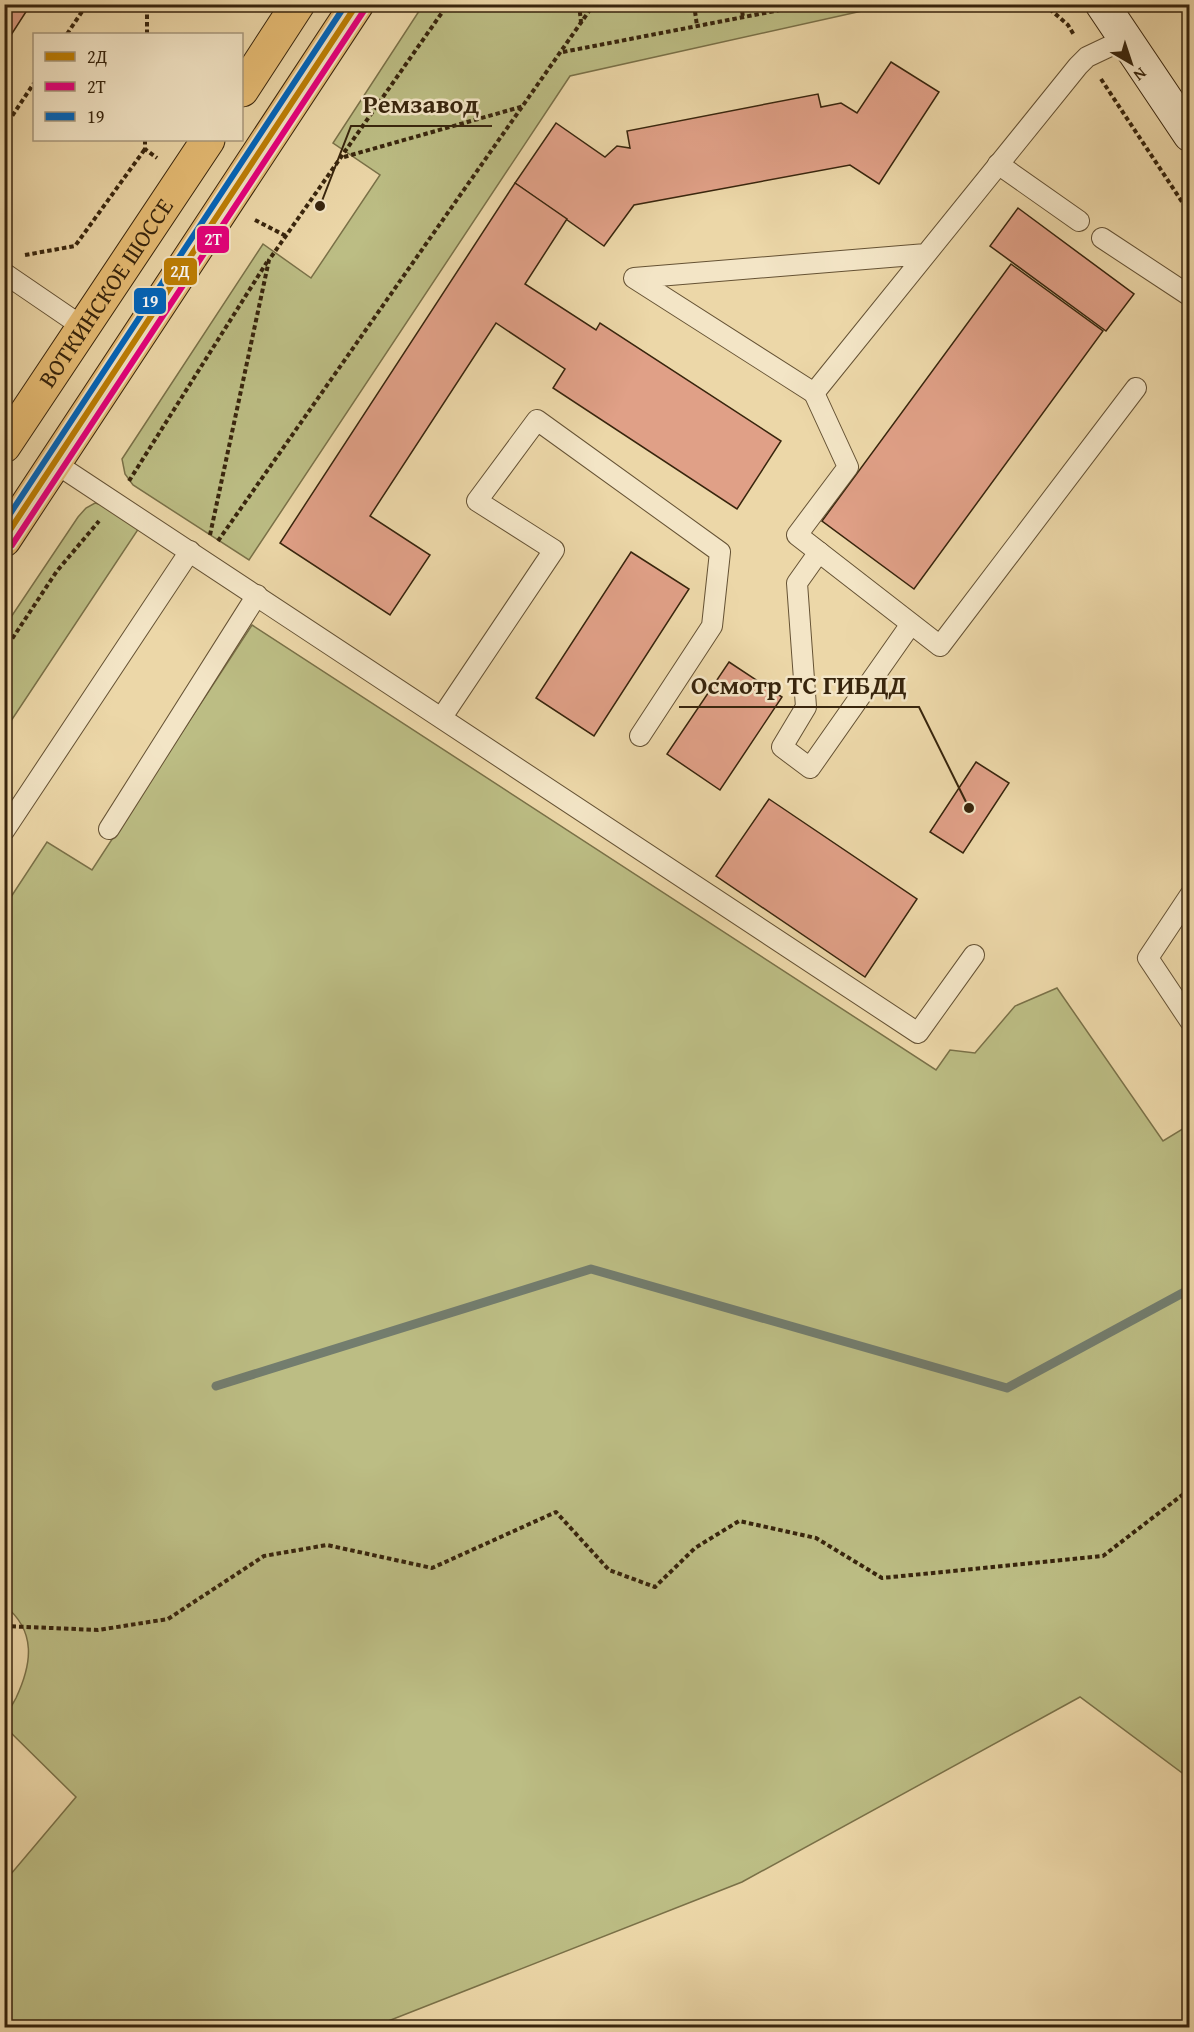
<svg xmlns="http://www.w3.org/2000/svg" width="1194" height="2032" viewBox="0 0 1194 2032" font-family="'Gentium Book Plus',serif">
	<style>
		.green { fill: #bcbd84; stroke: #7a7148; stroke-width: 1.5 }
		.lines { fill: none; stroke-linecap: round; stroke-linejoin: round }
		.stream { stroke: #737d6e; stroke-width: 9 }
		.building { fill: #e0a087; stroke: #38250d; stroke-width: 1.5 }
		.lane-casing { stroke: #655234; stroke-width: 22 }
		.secondary-casing { stroke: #38250d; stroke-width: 35 }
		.primary-casing { stroke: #38250d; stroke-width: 35 }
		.path { stroke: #38250d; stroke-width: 4; stroke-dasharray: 4.5 3; stroke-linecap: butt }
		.lane { stroke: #f3e5c6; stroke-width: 20 }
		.secondary { stroke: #f3e5c6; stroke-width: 33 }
		.primary { stroke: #e6bc74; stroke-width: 33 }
		.bus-1-casing { stroke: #f3e5c6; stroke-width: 10 }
		.bus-2-casing { stroke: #f3e5c6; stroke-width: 10 }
		.bus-3-casing { stroke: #f3e5c6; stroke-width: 10 }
		.bus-1 { stroke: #be7f04; stroke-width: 6 }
		.bus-2 { stroke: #e5007d; stroke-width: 6 }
		.bus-3 { stroke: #0065bd; stroke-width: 6 }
		.labels { text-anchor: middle; stroke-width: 5; stroke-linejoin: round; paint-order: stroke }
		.street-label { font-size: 24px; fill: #38250d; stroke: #f3e5c6 }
		.leader { fill: none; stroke: #38250d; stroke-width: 2 }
		.callout-dot { fill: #38250d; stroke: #f3e5c6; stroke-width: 2 }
		.callout-label { font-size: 26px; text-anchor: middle; font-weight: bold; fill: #38250d; stroke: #f3e5c6; stroke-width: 5; stroke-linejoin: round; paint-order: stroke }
		.line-badge { stroke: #f3e5c6; stroke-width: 2 }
		.badge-label { font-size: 16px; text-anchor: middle; font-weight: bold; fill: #fff }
	</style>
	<rect width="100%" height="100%" fill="#ecd7a8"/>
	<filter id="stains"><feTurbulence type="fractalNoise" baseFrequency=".00333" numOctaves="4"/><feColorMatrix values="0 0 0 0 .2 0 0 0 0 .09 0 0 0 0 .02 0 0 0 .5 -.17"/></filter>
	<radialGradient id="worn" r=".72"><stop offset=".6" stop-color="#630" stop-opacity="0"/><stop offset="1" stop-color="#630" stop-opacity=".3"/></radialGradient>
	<g class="green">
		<polygon points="423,5 889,5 570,76 249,560 133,485 125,474 122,459 263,244 311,278 380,175 333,143"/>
		<polygon points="95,503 106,506 139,528 5,730 5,626 78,517 86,508"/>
		<path d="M252,625L936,1070L950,1050L975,1053L1015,1006L1057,988L1163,1141L1189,1125V1778L1080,1697L742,1882L373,2027L5,2028V1881L76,1797L5,1727C5,1715 10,1709 16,1698C32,1664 37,1631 4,1605L5,906L47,842L92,870Z"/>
	</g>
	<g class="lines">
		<polyline class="stream" points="216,1386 591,1269 1007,1388 1190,1289"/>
	</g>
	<g class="building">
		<polygon points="4,4 31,4 4,46"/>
		<polygon points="891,62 939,92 879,184 850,165 634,205 604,246 515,183 556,123 605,157 617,146 630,148 627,131 818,94 821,107 841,103 857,113"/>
		<polygon points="515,183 567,219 525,284 596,330 600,323 781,441 737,509 553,388 565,369 496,323 370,516 430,555 390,615 280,543"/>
		<polygon points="1018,208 1134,294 1106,331 990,246"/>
		<polygon points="1011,264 1103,331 914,589 822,521"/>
		<polygon points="631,552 689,589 594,736 536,698"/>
		<polygon points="729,662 782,697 720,790 667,754"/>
		<polygon points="976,762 1009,783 963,853 930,832"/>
		<polygon points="769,799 917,899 865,977 716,876"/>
	</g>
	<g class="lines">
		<defs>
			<g id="lane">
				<polyline points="998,164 1079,221"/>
				<polyline points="1102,238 1190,296"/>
				<polyline points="926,254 634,278 814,393 1078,66 1087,57 1125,39"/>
				<polyline points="4,273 83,327"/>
				<polyline points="814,393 848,467 797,535 940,646 1136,388"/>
				<polyline points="55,463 918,1033 974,955"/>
				<polyline points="819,552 797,583 806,707 782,747 810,768 911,624"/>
				<polyline points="442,717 554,550 477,501 537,420 720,552 712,626 640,736"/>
				<polyline points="109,829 257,595"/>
				<polyline points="4,831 190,551"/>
				<polyline points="1190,895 1148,958 1190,1021"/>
			</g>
			<polyline id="secondary" points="1102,4 1190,135"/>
			<g id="primary">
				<polyline points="242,90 298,4"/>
				<path id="s1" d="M4,446L208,140"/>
				<polyline points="4,540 357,4"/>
			</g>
		</defs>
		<use href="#lane" class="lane-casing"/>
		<use href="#secondary" class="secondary-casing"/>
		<use href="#primary" class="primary-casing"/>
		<g class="path">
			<polyline points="579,4 581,22"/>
			<polyline points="694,4 697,26"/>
			<polyline points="741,4 743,17"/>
			<polyline points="1044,4 1068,25 1074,35"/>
			<polyline points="67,34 87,4"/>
			<polyline points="147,34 147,4"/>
			<polyline points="563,52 811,4"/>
			<polyline points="1101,79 1190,214"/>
			<polyline points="4,128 34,83"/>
			<polyline points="145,140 145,149 157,158"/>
			<polyline points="344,157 524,106"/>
			<polyline points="255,220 286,236"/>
			<polyline points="25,255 75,246 145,149"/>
			<polyline points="129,481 267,262"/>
			<polyline points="210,535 269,260 448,4"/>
			<polyline points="218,541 594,4"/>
			<polyline points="4,651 57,571 99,521"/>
			<polyline points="4,1626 98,1630 168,1619 264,1556 327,1545 432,1568 556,1512 609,1570 655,1587 695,1548 739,1521 816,1538 882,1578 1103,1556 1190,1489"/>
		</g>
		<use href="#lane" class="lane"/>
		<use href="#secondary" class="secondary"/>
		<use href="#primary" class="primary"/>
		<defs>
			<polyline id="bus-1" points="4,539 357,4"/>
			<polyline id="bus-2" points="12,545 365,9"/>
			<polyline id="bus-3" points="4,523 346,4"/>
		</defs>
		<use href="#bus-1" class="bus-1-casing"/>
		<use href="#bus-2" class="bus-2-casing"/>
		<use href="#bus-3" class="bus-3-casing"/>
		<use href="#bus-1" class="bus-1"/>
		<use href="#bus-2" class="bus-2"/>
		<use href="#bus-3" class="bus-3"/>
	</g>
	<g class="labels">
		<g class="street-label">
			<text dy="8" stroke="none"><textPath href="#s1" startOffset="184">ВОТКИНСКОЕ ШОССЕ</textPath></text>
		</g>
	</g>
	<path class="leader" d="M320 206L351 126H492M969 808L919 707H679"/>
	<g class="callout-dot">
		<circle cx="320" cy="206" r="6"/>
		<circle cx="969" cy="808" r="6"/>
	</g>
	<g class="callout-label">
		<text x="421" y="113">Ремзавод</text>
		<text x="799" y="694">Осмотр ТС ГИБДД</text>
	</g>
	<g class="line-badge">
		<rect x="196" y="225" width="34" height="29" rx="6" fill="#e5007d"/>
		<rect x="163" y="257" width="35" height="29" rx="6" fill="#be7f04"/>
		<rect x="133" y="287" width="34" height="28" rx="6" fill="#0065bd"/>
	</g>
	<g class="badge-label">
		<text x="213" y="245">2Т</text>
		<text x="180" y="277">2Д</text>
		<text x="150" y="307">19</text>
	</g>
	<rect width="1194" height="2032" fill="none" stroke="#ecd7a8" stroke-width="24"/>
	<rect x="6" y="6" width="1182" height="2020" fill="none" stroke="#38250d" stroke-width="3"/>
	<rect x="12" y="12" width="1170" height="2008" fill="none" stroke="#38250d" stroke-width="1.5"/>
	<rect x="33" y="33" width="210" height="108" fill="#f3e5c6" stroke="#a8987c" stroke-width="1.5"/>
	<rect x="45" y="52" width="30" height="9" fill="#be7f04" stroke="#a8987c" stroke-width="1.5"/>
	<text x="87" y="63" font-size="18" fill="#38250d">2Д</text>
	<rect x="45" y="82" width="30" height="9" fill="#e5007d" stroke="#a8987c" stroke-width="1.5"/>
	<text x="87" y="93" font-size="18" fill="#38250d">2Т</text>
	<rect x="45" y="112" width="30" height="9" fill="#0065bd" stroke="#a8987c" stroke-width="1.5"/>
	<text x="87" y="123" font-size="18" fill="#38250d">19</text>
	<g transform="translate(1131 63) rotate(141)" stroke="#f3e5c6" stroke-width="4.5" paint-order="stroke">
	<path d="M0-4.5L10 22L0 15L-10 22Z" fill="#38250d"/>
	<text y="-9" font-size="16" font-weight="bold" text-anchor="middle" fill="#38250d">N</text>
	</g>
	<rect width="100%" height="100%" filter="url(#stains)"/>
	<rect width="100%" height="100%" fill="url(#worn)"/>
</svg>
